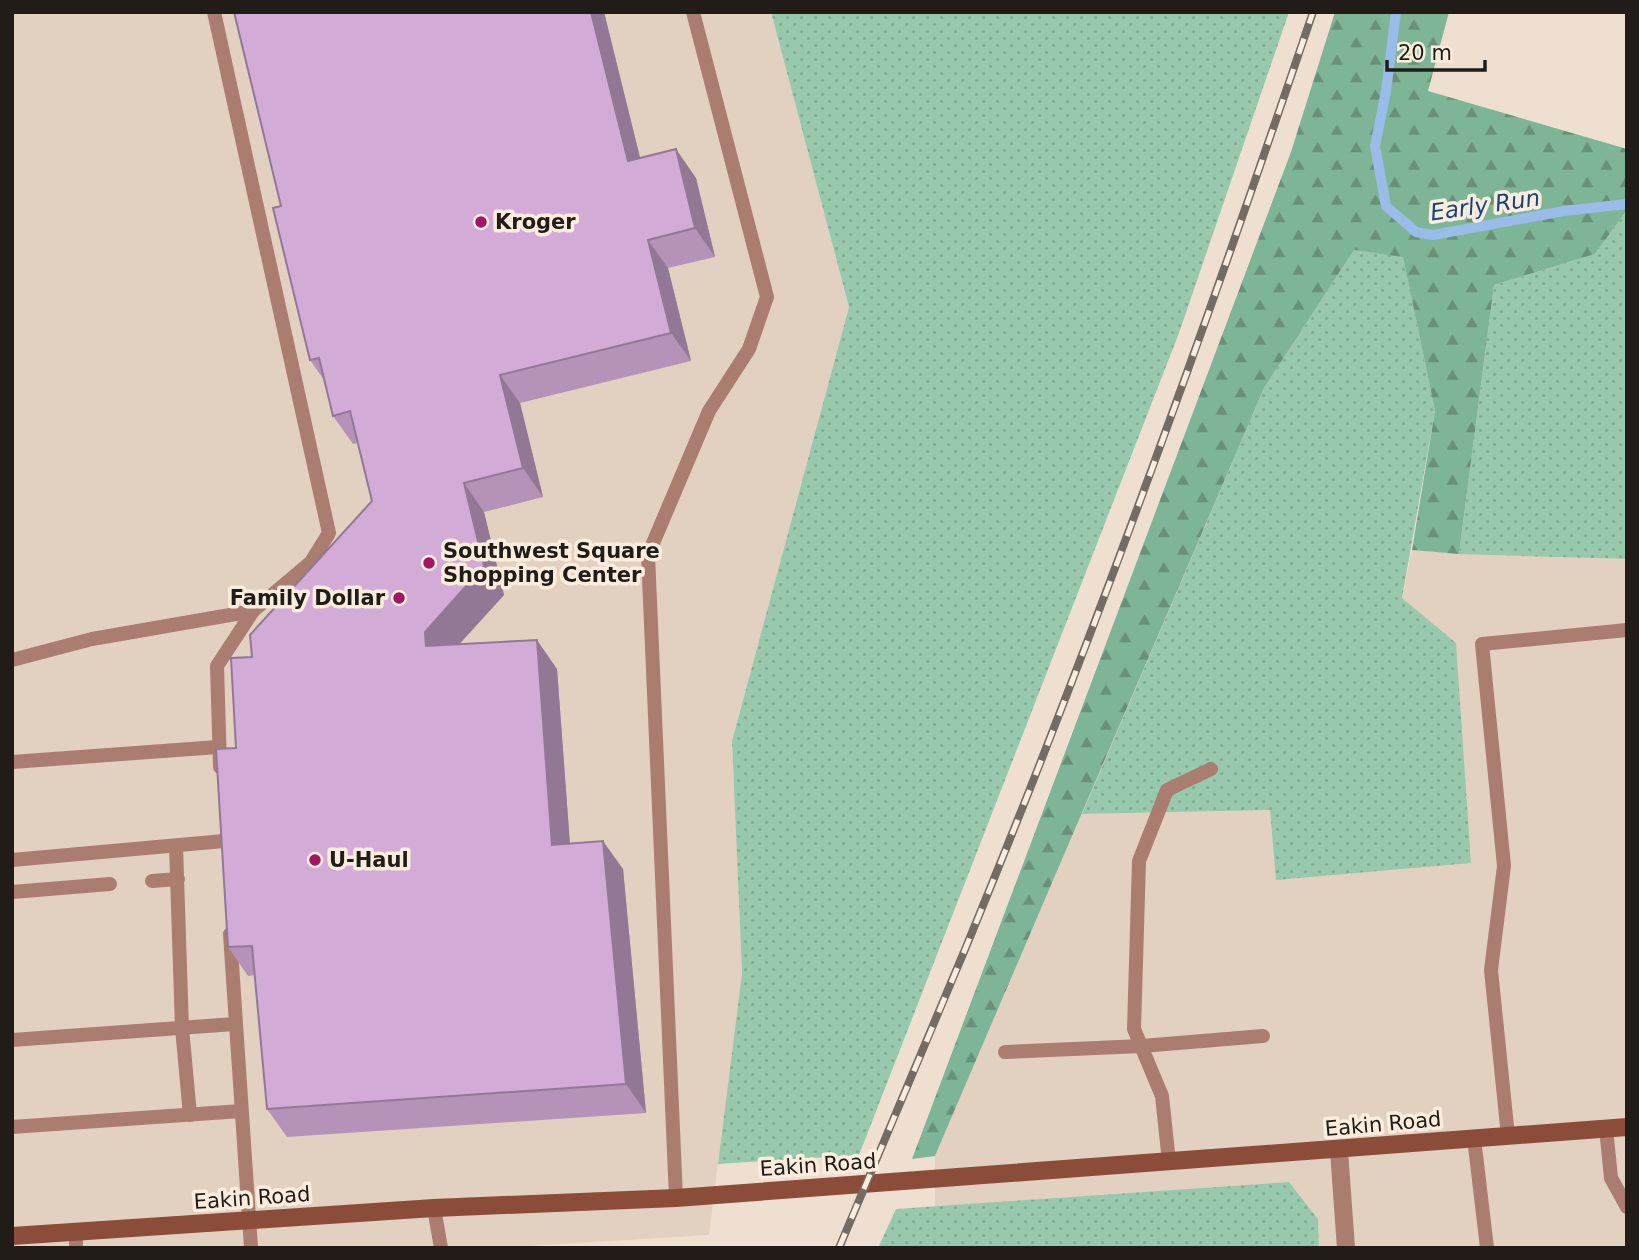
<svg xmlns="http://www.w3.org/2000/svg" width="1639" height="1260" viewBox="0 0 1639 1260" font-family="'DejaVu Sans',sans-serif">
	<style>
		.commercial { fill: #e2d1c1 }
		.grass { fill: url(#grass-dots) }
		.forest { fill: url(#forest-firs) }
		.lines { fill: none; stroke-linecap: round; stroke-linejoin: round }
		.stream { stroke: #9abce9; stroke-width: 10 }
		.lane { stroke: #ab7d71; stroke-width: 14 }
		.street { stroke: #ab7d71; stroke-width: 18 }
		.secondary { stroke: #8c4c3a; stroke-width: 18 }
		.rail-casing { stroke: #746b62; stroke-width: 8 }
		.rail { stroke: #fbedde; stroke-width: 5; stroke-dasharray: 16; stroke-linecap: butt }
		.wall { fill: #b593b8 }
		.shaded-wall { fill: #937896 }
		.building { fill: #d2abd6; stroke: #937896; stroke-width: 2 }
		.poi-dot { fill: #9f1764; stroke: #fbedde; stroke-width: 2.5 }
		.labels { text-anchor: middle; stroke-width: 7; stroke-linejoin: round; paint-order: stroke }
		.poi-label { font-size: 21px; font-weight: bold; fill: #211c17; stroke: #fbedde; text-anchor: start }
		.street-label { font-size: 21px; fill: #211c17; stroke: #fbedde }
		.water-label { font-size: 23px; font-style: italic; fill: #17447a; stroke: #fbedde }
	</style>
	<defs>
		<pattern id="grass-dots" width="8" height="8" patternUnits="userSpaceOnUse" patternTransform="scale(1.75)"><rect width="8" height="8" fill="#98c9ad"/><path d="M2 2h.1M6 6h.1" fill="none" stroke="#83ac94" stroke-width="1.8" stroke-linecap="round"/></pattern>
		<pattern id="forest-firs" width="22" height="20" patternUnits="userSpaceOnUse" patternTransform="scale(1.75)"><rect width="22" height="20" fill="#7eb596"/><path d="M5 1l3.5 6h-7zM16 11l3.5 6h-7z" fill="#679279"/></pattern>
	</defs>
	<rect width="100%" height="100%" fill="#eedfd1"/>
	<g class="commercial">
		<polygon points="12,12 771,12 849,307 732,741 742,973 709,1235 496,1248 12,1248"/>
		<polygon points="1412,550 1627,559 1627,1248 1319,1248 1318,1219 1289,1182 935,1207 935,1156 1082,814 1270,810 1277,880 1456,643 1402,599"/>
	</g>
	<g class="grass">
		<polygon points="771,12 1289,12 1179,333 859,1155 718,1164 742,973 732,741 849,307"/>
		<polygon points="1627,210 1627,559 1459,554 1494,285 1595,254"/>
		<polygon points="1354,250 1403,256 1435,411 1402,598 1456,643 1471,863 1276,880 1270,810 1082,814 1264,388"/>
		<polygon points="1289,1182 1318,1219 1319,1248 878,1248 896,1209"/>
	</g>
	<polygon class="forest" points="1335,12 1449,12 1428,91 1627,149 1627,210 1595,254 1494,285 1459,554 1412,550 1435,411 1403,257 1354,250 1264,388 935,1156 912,1159 1291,152"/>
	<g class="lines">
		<polyline class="stream" points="1396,12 1386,91 1375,146 1386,206 1416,232 1433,235 1564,211 1627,204"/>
		<g class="lane">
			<polyline points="214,12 329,533 311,562 253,611 217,666 220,767"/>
			<polyline points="12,660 92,639 253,611"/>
			<polyline points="12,762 218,747"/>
			<polyline points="176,846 182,1028 190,1115"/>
			<polyline points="12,860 224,841"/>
			<polyline points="152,881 178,879"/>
			<polyline points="12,892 110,884"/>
			<polyline points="230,934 251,1248"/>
			<polyline points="12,1040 235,1024"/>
			<polyline points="1005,1052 1142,1046 1263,1036"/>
			<polyline points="12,1127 241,1111"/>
			<polyline points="1606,1128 1611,1178 1627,1207"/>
			<polyline points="1508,1136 1491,970 1504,866 1482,644 1627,630"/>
			<polyline points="1474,1138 1487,1248"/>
			<polyline points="1169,1162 1162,1096 1134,1029 1139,861 1167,790 1211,769"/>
			<polyline points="676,1198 648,555 709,411 749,349 767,297 693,12"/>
			<polyline points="434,1208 441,1248"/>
			<polyline points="76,1231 76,1248"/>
		</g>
		<polyline class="street" points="1339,1151 1346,1248"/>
		<polyline class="secondary" points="12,1236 434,1208 676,1198 1627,1127"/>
		<defs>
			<path id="rail" d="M839,1248C881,1148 924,1048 966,947C1093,640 1206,327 1313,12"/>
		</defs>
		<use href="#rail" class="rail-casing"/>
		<use href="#rail" class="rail"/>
	</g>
	<polygon class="wall" points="604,12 640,158 696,178 715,257 668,268 691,361 520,403 543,497 484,512 504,595 459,644 557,669 570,843 623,869 646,1113 287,1137 267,1109 255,975 248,976 228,947 236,748 252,657 372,501 358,443 353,444 333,416 324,380 310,360 281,206"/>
	<g class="shaded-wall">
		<polygon points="591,12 604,12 648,190 628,161"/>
		<polygon points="676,149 696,178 715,257 695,228"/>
		<polygon points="648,240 668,268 691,361 671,333"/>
		<polygon points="500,375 520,403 543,497 523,468"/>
		<polygon points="464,483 484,512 504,595 445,660 426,646 425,632"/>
		<polygon points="537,640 557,669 572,873 552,845"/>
		<polygon points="603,841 623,869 646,1113 626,1084"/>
	</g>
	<polygon class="building" points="234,12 591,12 628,161 676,149 695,228 648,240 671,333 500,375 523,468 464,483 484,566 425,632 426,646 537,640 552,845 603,841 626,1084 267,1109 252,946 228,947 216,749 236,748 231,658 252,657 250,635 372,501 350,411 333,416 319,358 310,360 273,208 281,206"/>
	<g class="poi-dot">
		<circle cx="481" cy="222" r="7"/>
		<circle cx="429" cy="563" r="7"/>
		<circle cx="399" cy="598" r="7"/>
		<circle cx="315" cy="860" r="7"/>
	</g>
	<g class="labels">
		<g class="poi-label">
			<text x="495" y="229">Kroger</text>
			<text x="443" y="558">Southwest Square<tspan x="443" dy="24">Shopping Center</tspan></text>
			<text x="385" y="605" text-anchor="end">Family Dollar</text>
			<text x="329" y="867">U-Haul</text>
		</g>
		<g class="street-label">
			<text transform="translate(1383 1124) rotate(-5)" y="7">Eakin Road</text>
			<text transform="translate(818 1165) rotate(-4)" y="7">Eakin Road</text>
			<text transform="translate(252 1198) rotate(-4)" y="7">Eakin Road</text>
		</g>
		<g class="water-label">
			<text transform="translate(1485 205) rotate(-8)" y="8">Early Run</text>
		</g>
	</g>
	<rect width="1639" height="1260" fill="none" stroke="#211c17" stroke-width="28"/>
	<path d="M1387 60v10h98v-10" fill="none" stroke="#211c17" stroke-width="3.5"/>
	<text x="1398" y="60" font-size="21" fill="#211c17" stroke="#fbedde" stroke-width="5" paint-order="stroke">20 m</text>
</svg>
